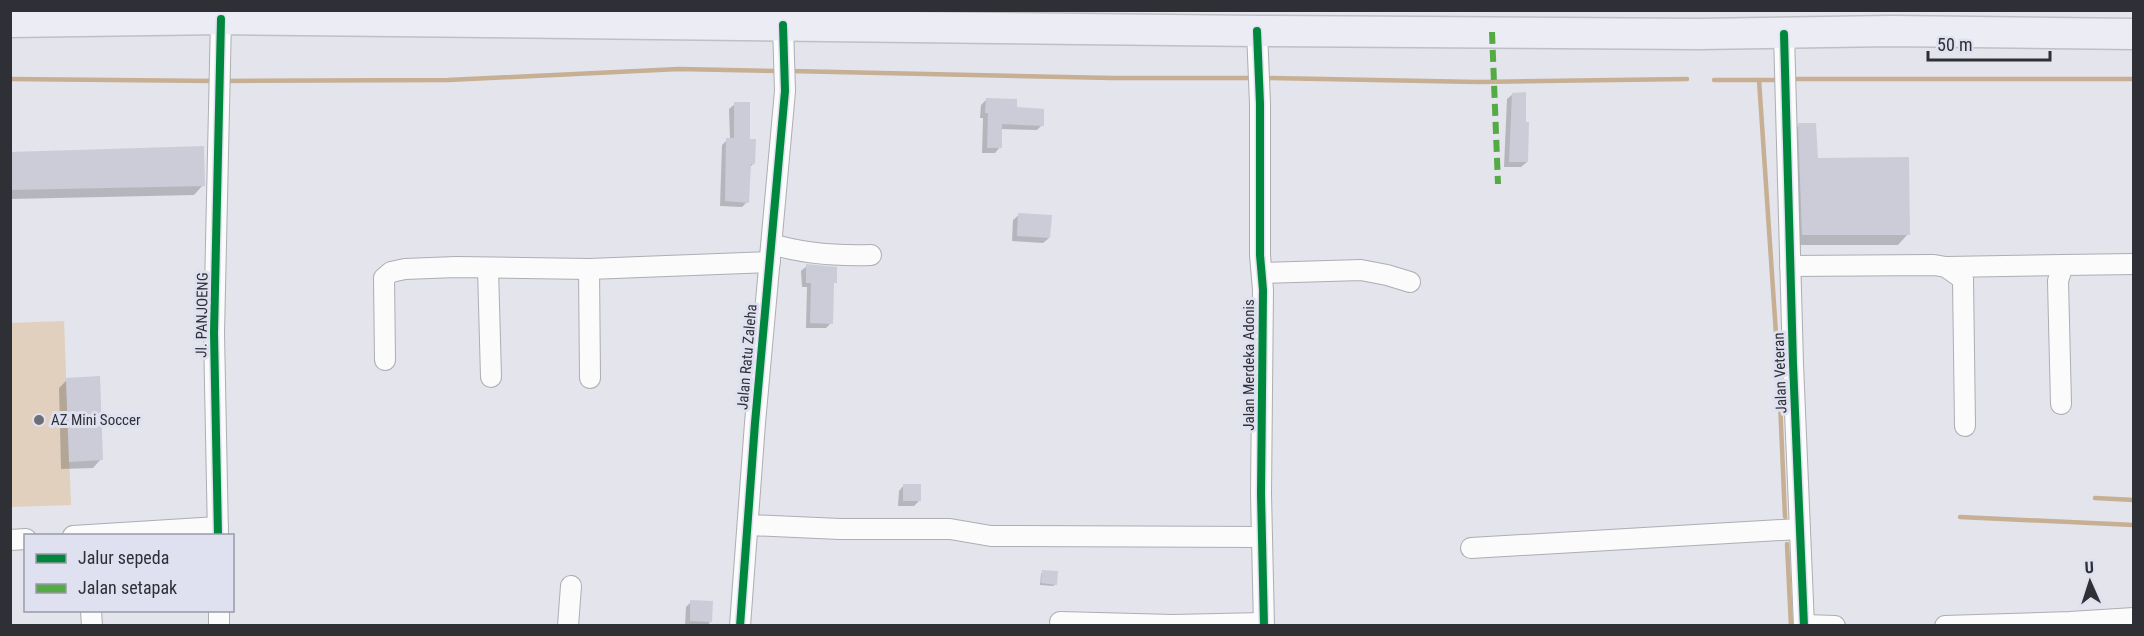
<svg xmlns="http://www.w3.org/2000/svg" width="2144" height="636" viewBox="0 0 2144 636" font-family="'Roboto Condensed',sans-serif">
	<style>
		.green { fill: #e1d0bd }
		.shadow { fill: #0003 }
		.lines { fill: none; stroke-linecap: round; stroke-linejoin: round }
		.stream { stroke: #c6af93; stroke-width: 4.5 }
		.building { fill: #cbccd8 }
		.minor-casing { stroke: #adadb3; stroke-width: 22 }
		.highway-casing { stroke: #bfc0c4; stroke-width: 33 }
		.minor { stroke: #fbfbfc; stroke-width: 20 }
		.highway { stroke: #ebecf4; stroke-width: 30 }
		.quiet { stroke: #54ab45; stroke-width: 6; stroke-dasharray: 12 6; stroke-linecap: butt }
		.cycleway-casing { stroke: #dfe0f0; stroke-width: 11 }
		.cycleway { stroke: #00873e; stroke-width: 8 }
		.poi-dot { fill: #6e6f76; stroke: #dfe0f0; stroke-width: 2 }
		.labels { text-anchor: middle; stroke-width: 6; stroke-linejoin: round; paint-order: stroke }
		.street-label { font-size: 15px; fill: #2f3036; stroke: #dfe0f0 }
		.poi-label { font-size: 15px; fill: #2f3036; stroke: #dfe0f0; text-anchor: start }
	</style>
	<rect width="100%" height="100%" fill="#e3e4ec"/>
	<polygon class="green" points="64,321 71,505 11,507 10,323"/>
	<g class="shadow">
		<polygon points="1513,94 1527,162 1521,167 1504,167 1507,99"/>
		<polygon points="986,100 1015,109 1042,125 1037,130 1001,129 1000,147 995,153 982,153 983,118 980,118 981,105"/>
		<polygon points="735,104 749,140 754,163 749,168 747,202 742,207 720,206 722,145 727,140 730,140 729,109"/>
		<polygon points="1799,125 1816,159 1908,234 1898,245 1791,245 1788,136"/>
		<polygon points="10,155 203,185 194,195 10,199"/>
		<polygon points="1019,215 1049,238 1043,243 1012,241 1013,220"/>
		<polygon points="807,266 835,282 832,285 831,323 826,328 806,328 807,287 802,287 801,271"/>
		<polygon points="67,380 101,459 93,468 61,469 59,388"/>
		<polygon points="904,485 920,500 914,506 898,506 899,491"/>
		<polygon points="1043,571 1056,584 1053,586 1040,585 1041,574"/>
		<polygon points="691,602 711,621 707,626 685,626 686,607"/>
	</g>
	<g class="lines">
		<g class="stream">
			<polyline points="790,71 1112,78 1255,78"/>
			<polyline points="1264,78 1479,82 1687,79"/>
			<polyline points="10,79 215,81"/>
			<polyline points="1789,79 2134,79"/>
			<polyline points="1714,80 1780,80"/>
			<polyline points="1759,80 1779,379 1785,517"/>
			<polyline points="223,81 448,80 679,69 778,71"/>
			<polyline points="2095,498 2134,500"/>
			<polyline points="1960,517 2134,525"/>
			<polyline points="1787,544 1791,626"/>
		</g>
	</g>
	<g class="building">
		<polygon points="1526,92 1526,122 1529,122 1528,162 1509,162 1512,93"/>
		<polygon points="986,98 1017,99 1017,107 1044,109 1044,126 1002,124 1002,148 987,148 988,113 985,113"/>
		<polygon points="734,102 750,102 750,139 756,139 755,164 751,164 749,203 725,201 726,138 734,138"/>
		<polygon points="1798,123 1816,123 1818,158 1909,157 1910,235 1802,235"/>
		<polygon points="204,146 205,186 10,190 10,152"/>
		<polygon points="1018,213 1052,215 1050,238 1017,236"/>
		<polygon points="806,264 837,267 837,283 834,283 833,324 810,323 811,283 806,283"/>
		<polygon points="100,376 103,460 69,462 66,378"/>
		<rect x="903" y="484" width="18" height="17"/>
		<polygon points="1042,570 1058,571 1057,585 1041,583"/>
		<polygon points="690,600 713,601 712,622 690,621"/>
	</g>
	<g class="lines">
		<defs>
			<g id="minor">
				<polyline points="1257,31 1260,104 1260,255 1263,290 1261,494 1264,626"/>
				<polyline points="1784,34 1793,364 1804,626"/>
				<path d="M772,244C804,254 837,256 871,255"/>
				<polyline points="1790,266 1934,265 1946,267 1963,279 1965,426"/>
				<polyline points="1946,267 2063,265"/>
				<polyline points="488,268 491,377"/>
				<polyline points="589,269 590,378"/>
				<polyline points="1262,273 1361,270 1387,275 1410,282"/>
				<polyline points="385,360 384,278 391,272 405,269 456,267 589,269 770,262"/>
				<polyline points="2061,404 2058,281 2063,265 2134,264"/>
				<polyline points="748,525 840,529 950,529 991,536 1262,537"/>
				<polyline points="73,536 218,527"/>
				<polyline points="218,536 214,333 221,19"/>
				<polyline points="10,540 26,539"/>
				<polyline points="1471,548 1799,529"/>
				<polyline points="91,610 92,626"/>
				<polyline points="219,610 219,626"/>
				<polyline points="1060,622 1173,625 1263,623"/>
				<polyline points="1804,625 1835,626"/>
				<polyline points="568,626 571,586"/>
				<polyline points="740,626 755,423 785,91 783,25"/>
				<polyline points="1945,626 2070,622 2134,618"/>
			</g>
			<polyline id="highway" points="10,22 221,19 1257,31 1699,34 1892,31 2134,34"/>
		</defs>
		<use href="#minor" class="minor-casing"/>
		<use href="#highway" class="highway-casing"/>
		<use href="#minor" class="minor"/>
		<use href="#highway" class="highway"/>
		<polyline class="quiet" points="1492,32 1498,184"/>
		<defs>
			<g id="cycleway">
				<polyline points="1257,31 1260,104 1260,255 1263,290 1261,494 1264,626"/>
				<polyline points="1784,34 1793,364 1804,626"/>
				<polyline points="218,536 214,333 221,19"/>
				<polyline points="740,626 755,423 785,91 783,25"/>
			</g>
		</defs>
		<use href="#cycleway" class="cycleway-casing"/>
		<use href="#cycleway" class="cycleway"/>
	</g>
	<circle class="poi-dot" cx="39" cy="420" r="6"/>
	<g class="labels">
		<g class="street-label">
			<text transform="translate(202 315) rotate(-89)" y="5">Jl. PANJOENG</text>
			<text transform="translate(747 357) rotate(-85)" y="5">Jalan Ratu Zaleha</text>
			<text transform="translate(1249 365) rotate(-90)" y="5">Jalan Merdeka Adonis</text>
			<text transform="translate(1780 373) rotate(-92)" y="5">Jalan Veteran</text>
		</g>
		<g class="poi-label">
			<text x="51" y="425">AZ Mini Soccer</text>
		</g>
	</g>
	<rect width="2144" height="636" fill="none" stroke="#2f3036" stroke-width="24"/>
	<rect x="24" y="534" width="210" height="78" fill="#dfe0f0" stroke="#999aa6" stroke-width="1.5"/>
	<rect x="36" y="554" width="30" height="9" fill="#00873e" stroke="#999aa6" stroke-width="1.5"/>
	<text x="78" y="564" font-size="18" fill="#2f3036">Jalur sepeda</text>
	<rect x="36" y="584" width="30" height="9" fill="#54ab45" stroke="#999aa6" stroke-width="1.5"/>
	<text x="78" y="594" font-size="18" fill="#2f3036">Jalan setapak</text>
	<g transform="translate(2090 582) rotate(357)" stroke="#dfe0f0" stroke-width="4.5" paint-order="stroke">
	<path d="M0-4.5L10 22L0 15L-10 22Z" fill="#2f3036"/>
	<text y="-9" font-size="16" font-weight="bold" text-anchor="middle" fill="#2f3036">U</text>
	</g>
	<path d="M1928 51v9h122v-9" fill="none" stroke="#2f3036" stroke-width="3"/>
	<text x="1937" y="51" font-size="18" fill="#2f3036" stroke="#dfe0f0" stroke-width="4.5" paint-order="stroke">50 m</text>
</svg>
